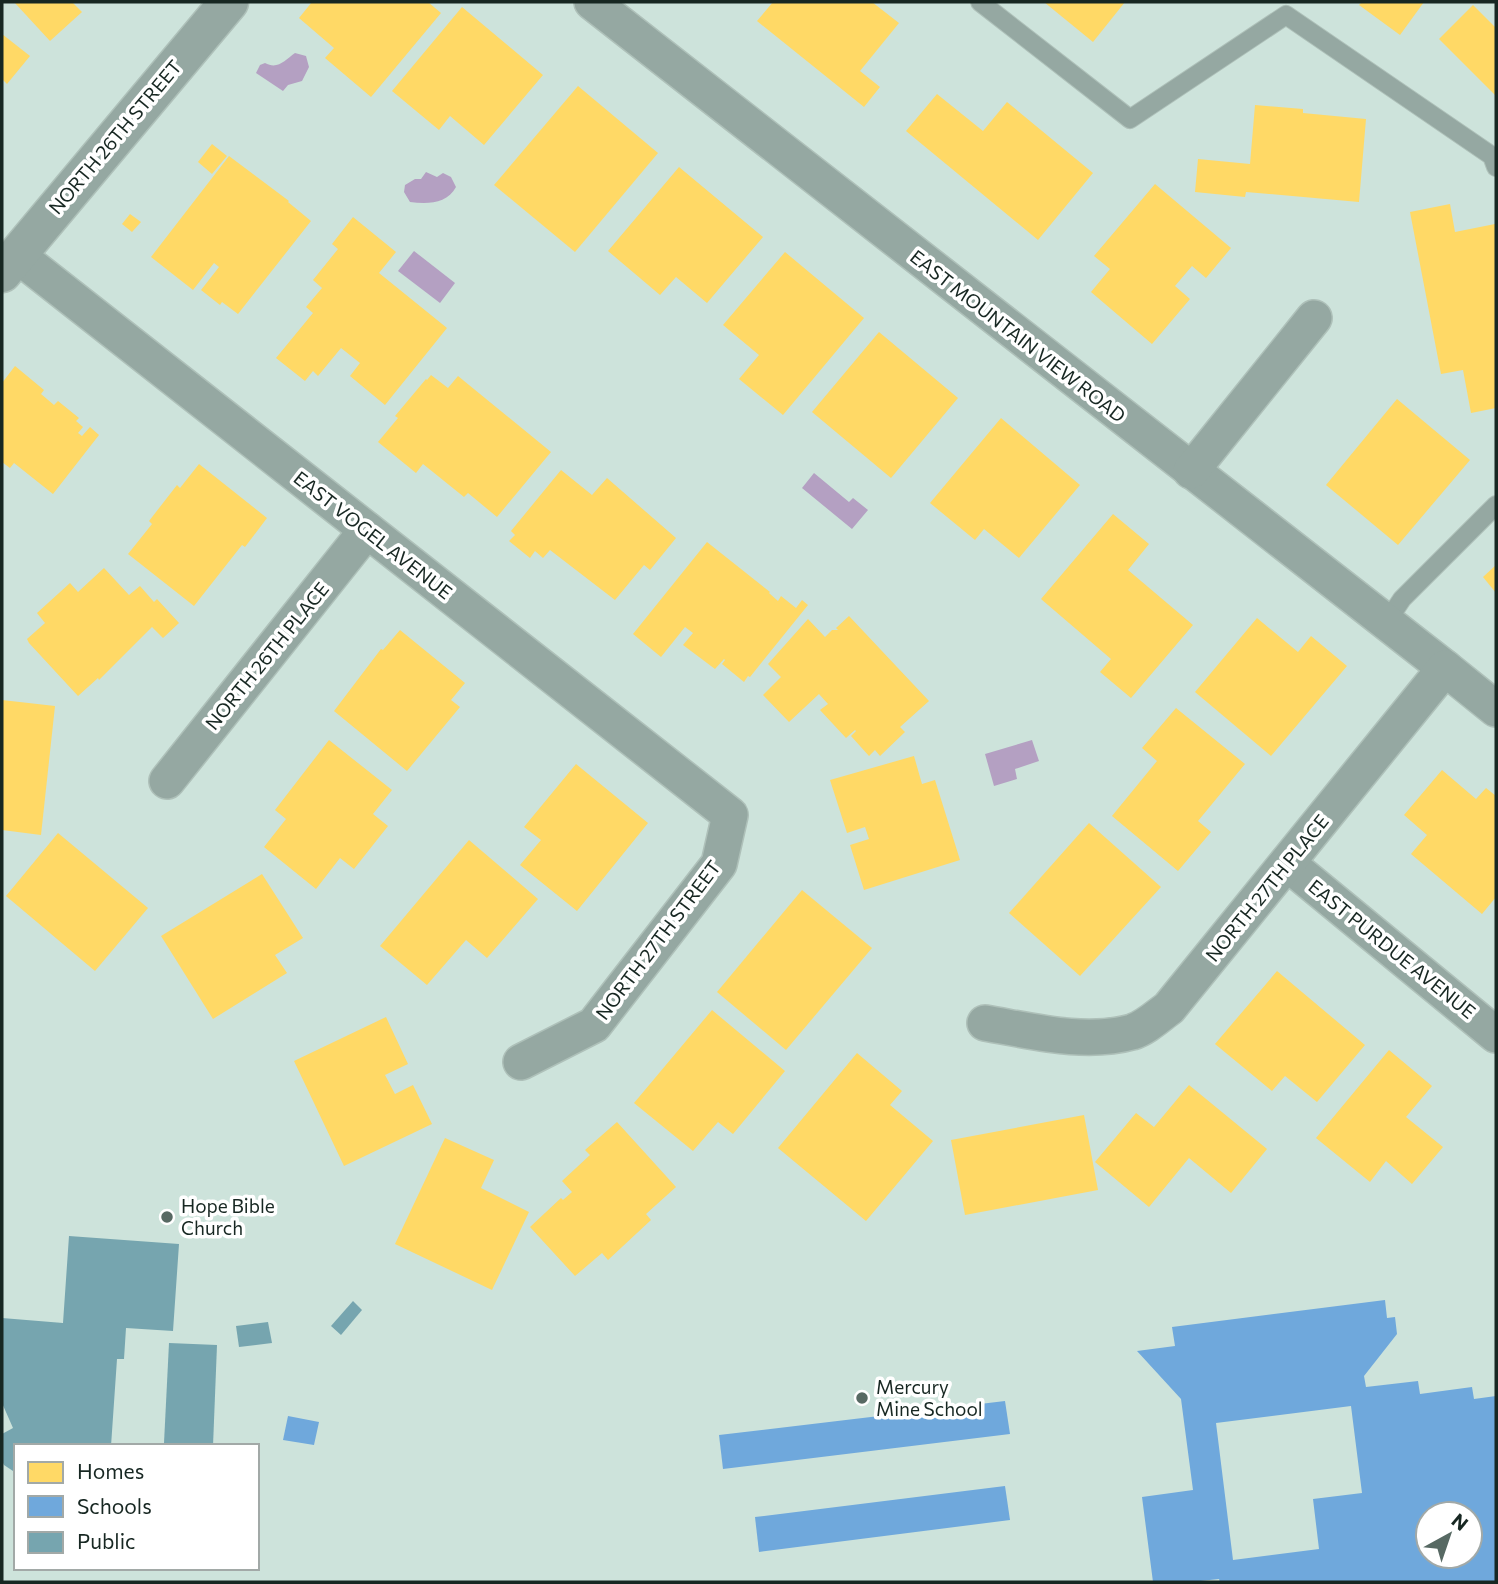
<svg xmlns="http://www.w3.org/2000/svg" width="1498" height="1584" viewBox="0 0 1498 1584" font-family="Commissioner,sans-serif">
	<style>
		.water { fill: #b4a0c2 }
		.homes { fill: #ffd966 }
		.schools { fill: #6fa8dc; fill-rule: evenodd }
		.public { fill: #76a5af }
		.lines { fill: none; stroke-linecap: round; stroke-linejoin: round }
		.service-casing { stroke: #aec0b9; stroke-width: 20 }
		.minor-casing { stroke: #aec0b9; stroke-width: 38 }
		.tertiary-casing { stroke: #aec0b9; stroke-width: 41 }
		.service { stroke: #95a8a2; stroke-width: 18 }
		.minor { stroke: #95a8a2; stroke-width: 35 }
		.tertiary { stroke: #95a8a2; stroke-width: 38 }
		.poi-dot { fill: #576963; stroke: #fff; stroke-width: 2.5 }
		.labels { text-anchor: middle; stroke-width: 7; stroke-linejoin: round; paint-order: stroke }
		.street-label { font-size: 19px; fill: #172722; stroke: #fff }
		.poi-label { font-size: 19px; fill: #172722; stroke: #fff; text-anchor: start }
	</style>
	<rect width="100%" height="100%" fill="#cde3db"/>
	<g class="water">
		<path d="M295,53L306,56L309,67L302,81L288,85L283,91L256,73L260,65L265,63C278,70 285,60 295,53Z"/>
		<path d="M426,172L437,177L443,173L451,177L456,187C447,204 428,204 410,202L404,192L405,185L415,179H421Z"/>
		<polygon points="414,251 455,283 440,303 398,271"/>
		<polygon points="814,473 849,502 853,498 868,510 852,529 802,488"/>
		<polygon points="1032,740 1039,761 1015,769 1017,779 994,786 985,754"/>
	</g>
	<g class="homes">
		<polygon points="14,2 72,2 82,12 50,41"/>
		<polygon points="312,2 428,2 441,13 371,97 325,58 334,48 299,18"/>
		<polygon points="773,2 872,2 899,23 860,71 880,87 864,107 757,21"/>
		<polygon points="1044,2 1125,2 1093,42"/>
		<polygon points="1362,2 1424,2 1400,35 1359,5"/>
		<polygon points="1473,5 1496,28 1496,96 1439,39"/>
		<polygon points="462,7 543,75 484,145 450,116 439,130 392,91"/>
		<polygon points="2,34 30,56 7,84 2,79"/>
		<polygon points="578,86 658,153 575,252 494,185"/>
		<polygon points="937,94 983,131 1007,102 1093,173 1038,240 906,131"/>
		<polygon points="1255,105 1303,109 1303,113 1366,119 1359,202 1246,192 1245,197 1195,192 1198,159 1250,164"/>
		<polygon points="212,144 227,156 212,174 198,162"/>
		<polygon points="229,156 289,201 288,202 311,221 238,314 222,302 220,305 201,290 219,267 214,263 193,290 151,257"/>
		<polygon points="679,167 763,237 707,303 676,277 660,295 608,251"/>
		<polygon points="1155,184 1231,248 1206,278 1192,266 1175,286 1190,299 1152,344 1091,292 1110,269 1094,256"/>
		<polygon points="1450,204 1455,232 1495,224 1496,230 1496,408 1471,413 1463,370 1441,374 1410,212"/>
		<polygon points="130,214 141,222 132,232 122,224"/>
		<polygon points="353,217 396,252 379,273 447,328 385,405 350,376 360,363 341,348 318,376 313,371 305,381 276,358 313,313 306,307 322,288 313,280 338,249 332,244"/>
		<polygon points="785,252 864,318 783,415 739,379 759,355 723,325"/>
		<polygon points="879,332 958,398 891,478 812,412"/>
		<polygon points="15,366 44,390 41,394 54,405 58,401 79,418 76,421 83,427 78,433 82,436 90,427 99,435 53,494 14,463 10,468 2,462 2,383"/>
		<polygon points="431,375 448,388 458,376 551,452 497,517 468,493 464,497 423,464 416,473 378,442 398,418 395,416 426,379 427,380"/>
		<polygon points="1397,399 1470,460 1398,545 1326,485"/>
		<polygon points="1001,418 1080,485 1019,558 984,529 975,540 930,503"/>
		<polygon points="199,464 267,518 245,547 242,545 194,606 128,554 152,524 149,521 177,485 180,488"/>
		<polygon points="561,470 592,495 607,478 676,538 650,570 644,565 615,600 550,550 543,558 535,551 530,558 509,541 515,535 511,531"/>
		<polygon points="1113,514 1149,544 1128,570 1193,625 1131,698 1100,672 1111,659 1041,599"/>
		<polygon points="707,542 770,592 769,593 778,601 781,596 796,608 802,600 808,605 750,677 748,676 744,682 722,664 725,660 724,659 715,669 683,645 693,633 685,627 661,657 633,634"/>
		<polygon points="1496,565 1496,593 1483,577"/>
		<polygon points="104,568 129,595 140,586 154,602 157,599 179,623 163,638 152,627 99,680 98,678 78,696 29,643 27,639 45,623 37,613 70,583 78,592"/>
		<polygon points="849,616 929,701 900,727 905,732 880,756 875,750 869,756 851,736 856,731 855,730 846,738 820,710 828,704 819,694 789,722 763,695 781,677 768,664 808,619 825,637 832,630 838,630 836,628"/>
		<polygon points="1257,618 1298,652 1311,636 1347,666 1271,756 1195,692"/>
		<polygon points="400,630 465,683 451,700 460,707 407,771 334,711 381,649 383,650"/>
		<polygon points="2,700 55,706 41,835 2,830"/>
		<polygon points="1176,708 1245,764 1198,821 1211,832 1178,871 1112,816 1157,761 1142,748"/>
		<polygon points="329,740 392,790 373,814 388,826 354,869 340,858 316,889 264,847 286,819 275,810"/>
		<polygon points="914,756 922,784 935,780 960,860 864,890 850,845 869,839 865,827 847,833 830,780"/>
		<polygon points="576,764 648,823 577,911 520,865 541,840 524,827"/>
		<polygon points="1442,770 1476,799 1486,788 1496,796 1496,897 1482,914 1411,854 1427,835 1404,815"/>
		<polygon points="1089,823 1161,887 1080,976 1009,913"/>
		<polygon points="58,833 148,908 95,971 6,896"/>
		<polygon points="469,840 538,899 487,958 466,940 427,985 380,946"/>
		<polygon points="262,874 303,938 275,955 287,973 213,1019 161,936"/>
		<polygon points="802,890 872,948 786,1050 717,992"/>
		<polygon points="1277,971 1365,1045 1317,1102 1285,1076 1272,1091 1215,1044"/>
		<polygon points="712,1010 785,1071 733,1134 718,1122 693,1151 634,1103"/>
		<polygon points="386,1017 408,1064 385,1075 395,1094 413,1085 432,1124 344,1166 294,1061"/>
		<polygon points="1389,1050 1432,1086 1406,1117 1443,1147 1412,1184 1386,1161 1370,1182 1316,1138"/>
		<polygon points="857,1053 902,1091 890,1105 933,1141 866,1221 778,1148"/>
		<polygon points="1189,1085 1267,1149 1231,1193 1189,1158 1149,1207 1095,1162 1136,1113 1154,1127"/>
		<polygon points="1084,1115 1098,1190 965,1215 951,1140"/>
		<polygon points="617,1122 676,1187 646,1214 651,1220 608,1260 602,1253 575,1276 530,1227 561,1198 563,1200 572,1192 562,1181 590,1155 585,1150"/>
		<polygon points="445,1138 494,1160 481,1188 529,1212 492,1290 395,1244"/>
	</g>
	<g class="schools">
		<path d="M1385,1300L1387,1318L1395,1317L1397,1334L1364,1376L1366,1387L1418,1381L1420,1394L1472,1387L1474,1399L1496,1396V1582H1220L1219,1579L1191,1582H1153L1142,1497L1193,1490L1181,1399L1137,1351L1175,1346L1172,1327ZM1351,1406L1362,1493L1313,1499L1319,1549L1233,1560L1216,1423ZM1428,1514H1470V1556H1428Z"/>
		<polygon points="1005,1401 1010,1434 723,1469 719,1435"/>
		<polygon points="288,1416 319,1422 314,1445 283,1440"/>
		<polygon points="1005,1486 1010,1520 759,1552 755,1517"/>
	</g>
	<g class="public">
		<polygon points="69,1236 179,1244 173,1331 126,1328 124,1359 117,1359 111,1446 16,1446 16,1473 4,1465 2,1461 2,1434 13,1428 2,1403 2,1318 63,1323"/>
		<polygon points="353,1301 362,1310 341,1335 331,1326"/>
		<polygon points="268,1322 272,1343 239,1347 236,1326"/>
		<polygon points="169,1343 217,1345 213,1446 164,1443"/>
	</g>
	<g class="lines">
		<defs>
			<g id="service">
				<polyline points="980,2 1130,119 1286,15 1492,156 1496,167"/>
				<polyline points="1386,623 1402,599 1496,505"/>
			</g>
			<g id="minor">
				<polyline points="592,2 1445,668"/>
				<polyline points="17,255 730,815 719,864 594,1025 521,1062"/>
				<polyline points="1191,471 1314,318"/>
				<polyline points="167,781 367,530"/>
				<polyline points="1287,863 1496,1035"/>
				<path d="M985,1023C1032,1031 1085,1045 1132,1032C1145,1028 1158,1016 1169,1008L1445,668L1496,709"/>
			</g>
			<polyline id="tertiary" points="2,273 229,2"/>
		</defs>
		<use href="#service" class="service-casing"/>
		<use href="#minor" class="minor-casing"/>
		<use href="#tertiary" class="tertiary-casing"/>
		<use href="#service" class="service"/>
		<use href="#minor" class="minor"/>
		<use href="#tertiary" class="tertiary"/>
	</g>
	<g class="poi-dot">
		<circle cx="167" cy="1217" r="7"/>
		<circle cx="862" cy="1398" r="7"/>
	</g>
	<g class="labels">
		<g class="street-label">
			<text transform="translate(115 137) rotate(-50)" y="7">NORTH 26TH STREET</text>
			<text transform="translate(1018 336) rotate(38)" y="7">EAST MOUNTAIN VIEW ROAD</text>
			<text transform="translate(373 535) rotate(38)" y="7">EAST VOGEL AVENUE</text>
			<text transform="translate(267 656) rotate(-51)" y="7">NORTH 26TH PLACE</text>
			<text transform="translate(1267 888) rotate(-51)" y="7">NORTH 27TH PLACE</text>
			<text transform="translate(658 940) rotate(-53)" y="7">NORTH 27TH STREET</text>
			<text transform="translate(1392 949) rotate(39)" y="7">EAST PURDUE AVENUE</text>
		</g>
		<g class="poi-label">
			<text x="181" y="1213">Hope Bible<tspan x="181" dy="22">Church</tspan></text>
			<text x="876" y="1394">Mercury<tspan x="876" dy="22">Mine School</tspan></text>
		</g>
	</g>
	<rect width="1498" height="1584" fill="none" stroke="#172722" stroke-width="7"/>
	<rect x="14" y="1444" width="245" height="126" fill="#ffffff" stroke="#a2a9a7" stroke-width="2"/>
	<rect x="28" y="1462" width="35" height="21" fill="#ffd966" stroke="#a2a9a7" stroke-width="2"/>
	<text x="77" y="1479" font-size="21" fill="#172722">Homes</text>
	<rect x="28" y="1496" width="35" height="21" fill="#6fa8dc" stroke="#a2a9a7" stroke-width="2"/>
	<text x="77" y="1514" font-size="21" fill="#172722">Schools</text>
	<rect x="28" y="1532" width="35" height="21" fill="#76a5af" stroke="#a2a9a7" stroke-width="2"/>
	<text x="77" y="1549" font-size="21" fill="#172722">Public</text>
	<g transform="translate(1449 1535) rotate(40)"><circle r="33" fill="#ffffff" stroke="#a2a9a7" stroke-width="2"/>
	<path d="M0-5L12 26L0 18L-12 26Z" fill="#576963"/>
	<text y="-10" font-size="19" font-weight="bold" text-anchor="middle" fill="#172722">N</text>
	</g>
</svg>
